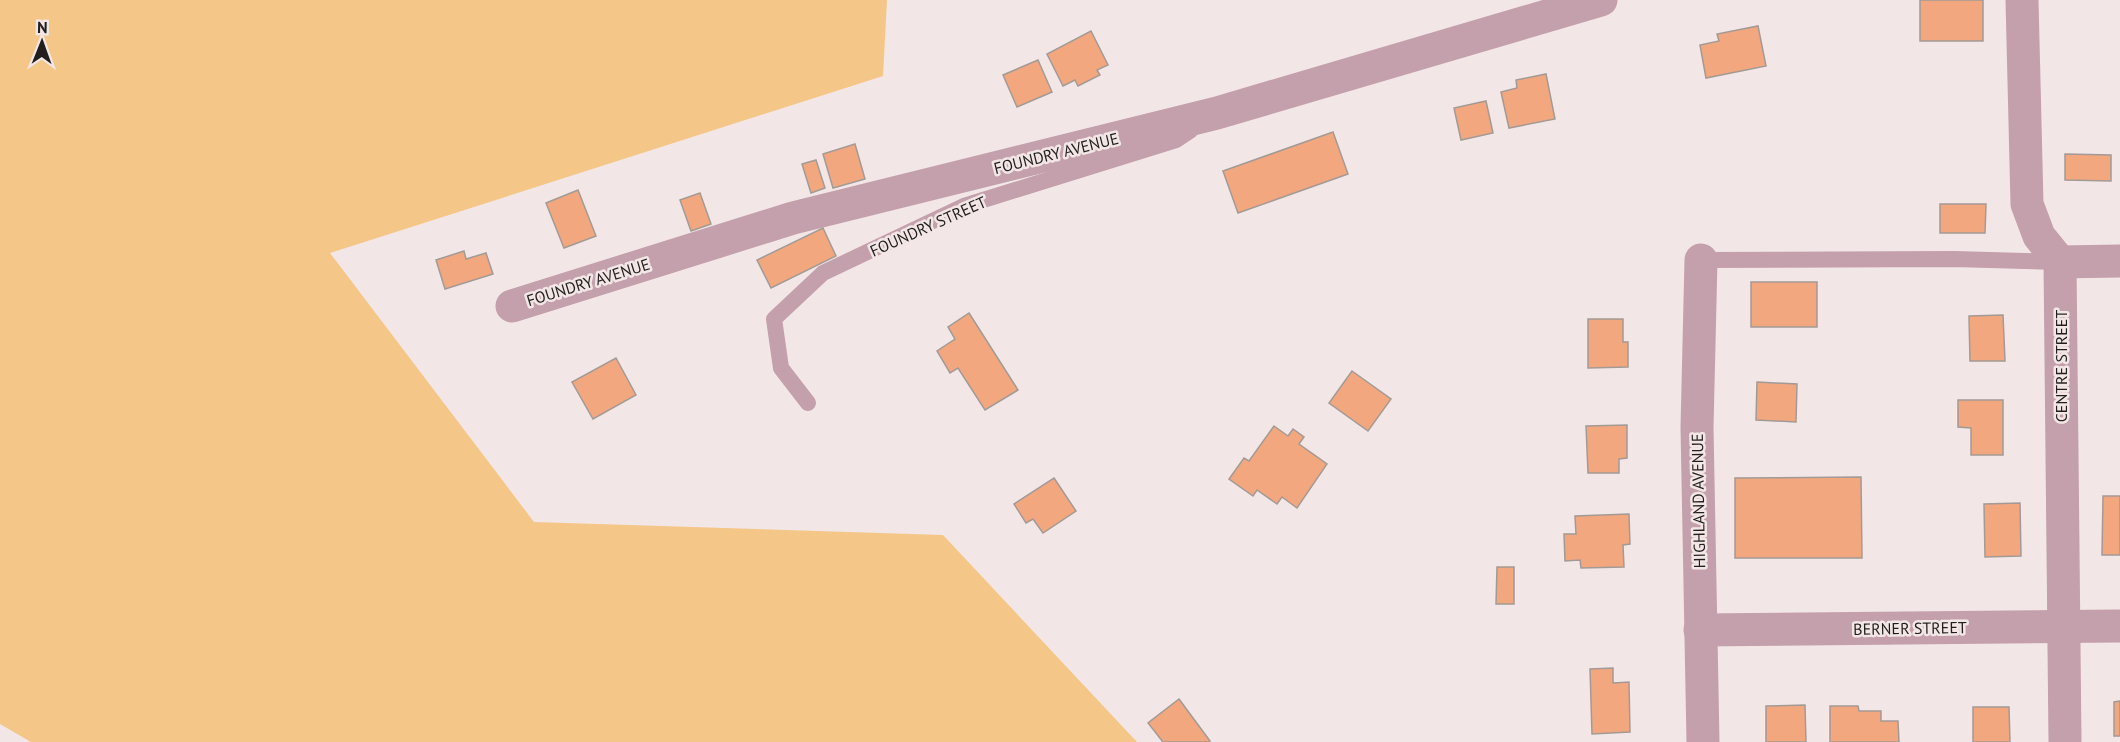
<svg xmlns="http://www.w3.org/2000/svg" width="2120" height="742" viewBox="0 0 2120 742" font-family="'PT Sans',sans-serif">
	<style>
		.green { fill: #f4c688 }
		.building { fill: #f3a77f; stroke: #a39a96; stroke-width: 1.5 }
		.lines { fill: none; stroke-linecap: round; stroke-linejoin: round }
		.service { stroke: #c49fac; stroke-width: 16 }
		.minor { stroke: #c49fac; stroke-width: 33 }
		.labels { text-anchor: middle; stroke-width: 5; stroke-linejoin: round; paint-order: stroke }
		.street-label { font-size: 16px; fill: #221e1d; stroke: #f2e7e6 }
	</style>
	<rect width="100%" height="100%" fill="#f2e7e6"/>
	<polygon class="green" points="0,0 887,0 883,76 330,253 534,522 943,535 1137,742 31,742 0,724"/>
	<g class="building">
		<rect x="1920" y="0" width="63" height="41"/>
		<polygon points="1758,26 1766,66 1706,78 1700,45 1719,41 1717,34"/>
		<polygon points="1091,31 1108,65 1097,70 1100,75 1078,86 1075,80 1063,86 1047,54"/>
		<polygon points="1038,60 1052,92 1017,107 1003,75"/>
		<polygon points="1546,74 1555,119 1509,128 1501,92 1517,88 1516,80"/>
		<polygon points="1486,101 1493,133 1461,140 1454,108"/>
		<polygon points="1333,132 1348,174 1238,213 1223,171"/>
		<polygon points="855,144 865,179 833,188 823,154"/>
		<polygon points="2065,154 2111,155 2111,181 2065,180"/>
		<polygon points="816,160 825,188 811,193 802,164"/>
		<polygon points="578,190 596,236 564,248 546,203"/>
		<polygon points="700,193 711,224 691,231 680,200"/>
		<polygon points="1940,204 1986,204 1985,233 1940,233"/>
		<polygon points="823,228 836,256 771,288 757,260"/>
		<polygon points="464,251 466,259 486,253 493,274 445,289 436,260"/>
		<rect x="1751" y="282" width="66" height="45"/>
		<polygon points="969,313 1018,390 985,410 958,368 950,373 937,351 955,339 948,327"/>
		<polygon points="2003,315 2005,361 1970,361 1969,316"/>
		<polygon points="1588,319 1623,319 1623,342 1628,342 1628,367 1588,368"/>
		<polygon points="616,358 636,395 593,419 572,382"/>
		<polygon points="1352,371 1391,399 1368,431 1329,403"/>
		<polygon points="1757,382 1797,384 1796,422 1756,420"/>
		<polygon points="1958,400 2003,400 2003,455 1971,455 1971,428 1958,427"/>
		<polygon points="1627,425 1627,458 1619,459 1619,473 1588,473 1586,426"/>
		<polygon points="1274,426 1288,436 1293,429 1304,437 1299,444 1327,464 1297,508 1282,497 1277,504 1257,490 1253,496 1229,479 1244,458 1249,461"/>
		<polygon points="1861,477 1862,558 1735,558 1735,478"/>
		<polygon points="1054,478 1076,511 1043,533 1033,519 1026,523 1014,504"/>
		<polygon points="2103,496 2120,496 2120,555 2102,555"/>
		<polygon points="2020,503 2021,556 1985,557 1984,504"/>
		<polygon points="1629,514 1630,544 1623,545 1624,567 1581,568 1580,560 1565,561 1564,534 1576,534 1575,516"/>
		<polygon points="1497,567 1514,567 1514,604 1496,604"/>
		<polygon points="1613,668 1613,683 1629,682 1630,732 1592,734 1590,669"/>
		<polygon points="1179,699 1210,741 1209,742 1163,742 1148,723"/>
		<polygon points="2120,701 2120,736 2114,736 2114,702"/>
		<polygon points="1805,705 1806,742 1766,742 1766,706"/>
		<polygon points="1830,706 1858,706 1859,711 1881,711 1881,721 1898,721 1899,742 1830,742"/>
		<polygon points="1973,707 2009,707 2010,742 1973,742"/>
	</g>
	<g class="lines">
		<g class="service">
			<polyline points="1701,260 1954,259 2059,262"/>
			<polyline points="808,403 781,368 774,319 823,273 964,206 1176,140 1191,130"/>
		</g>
		<g class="minor">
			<polyline points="2022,0 2027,204 2039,236 2060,262 2065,742"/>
			<polyline points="1701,260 1697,427 1703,742"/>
			<polyline points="2060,262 2120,261"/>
			<polyline points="512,306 793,218 1217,113 1601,0"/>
			<polyline points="1700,630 2120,626"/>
		</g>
	</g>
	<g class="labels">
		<g class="street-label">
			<text transform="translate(1056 153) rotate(-14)" y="6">FOUNDRY AVENUE</text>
			<text transform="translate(928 226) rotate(-24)" y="6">FOUNDRY STREET</text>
			<text transform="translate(588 282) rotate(-17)" y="6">FOUNDRY AVENUE</text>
			<text transform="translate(2061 366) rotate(-90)" y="6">CENTRE STREET</text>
			<text transform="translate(1698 501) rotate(-91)" y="6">HIGHLAND AVENUE</text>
			<text transform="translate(1910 628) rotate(-1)" y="6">BERNER STREET</text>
		</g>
	</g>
	<g transform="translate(42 42) rotate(1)" stroke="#f2e7e6" stroke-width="4.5" paint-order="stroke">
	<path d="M0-4.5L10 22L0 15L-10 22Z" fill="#221e1d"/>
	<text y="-9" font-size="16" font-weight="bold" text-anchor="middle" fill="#221e1d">N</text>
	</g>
</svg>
